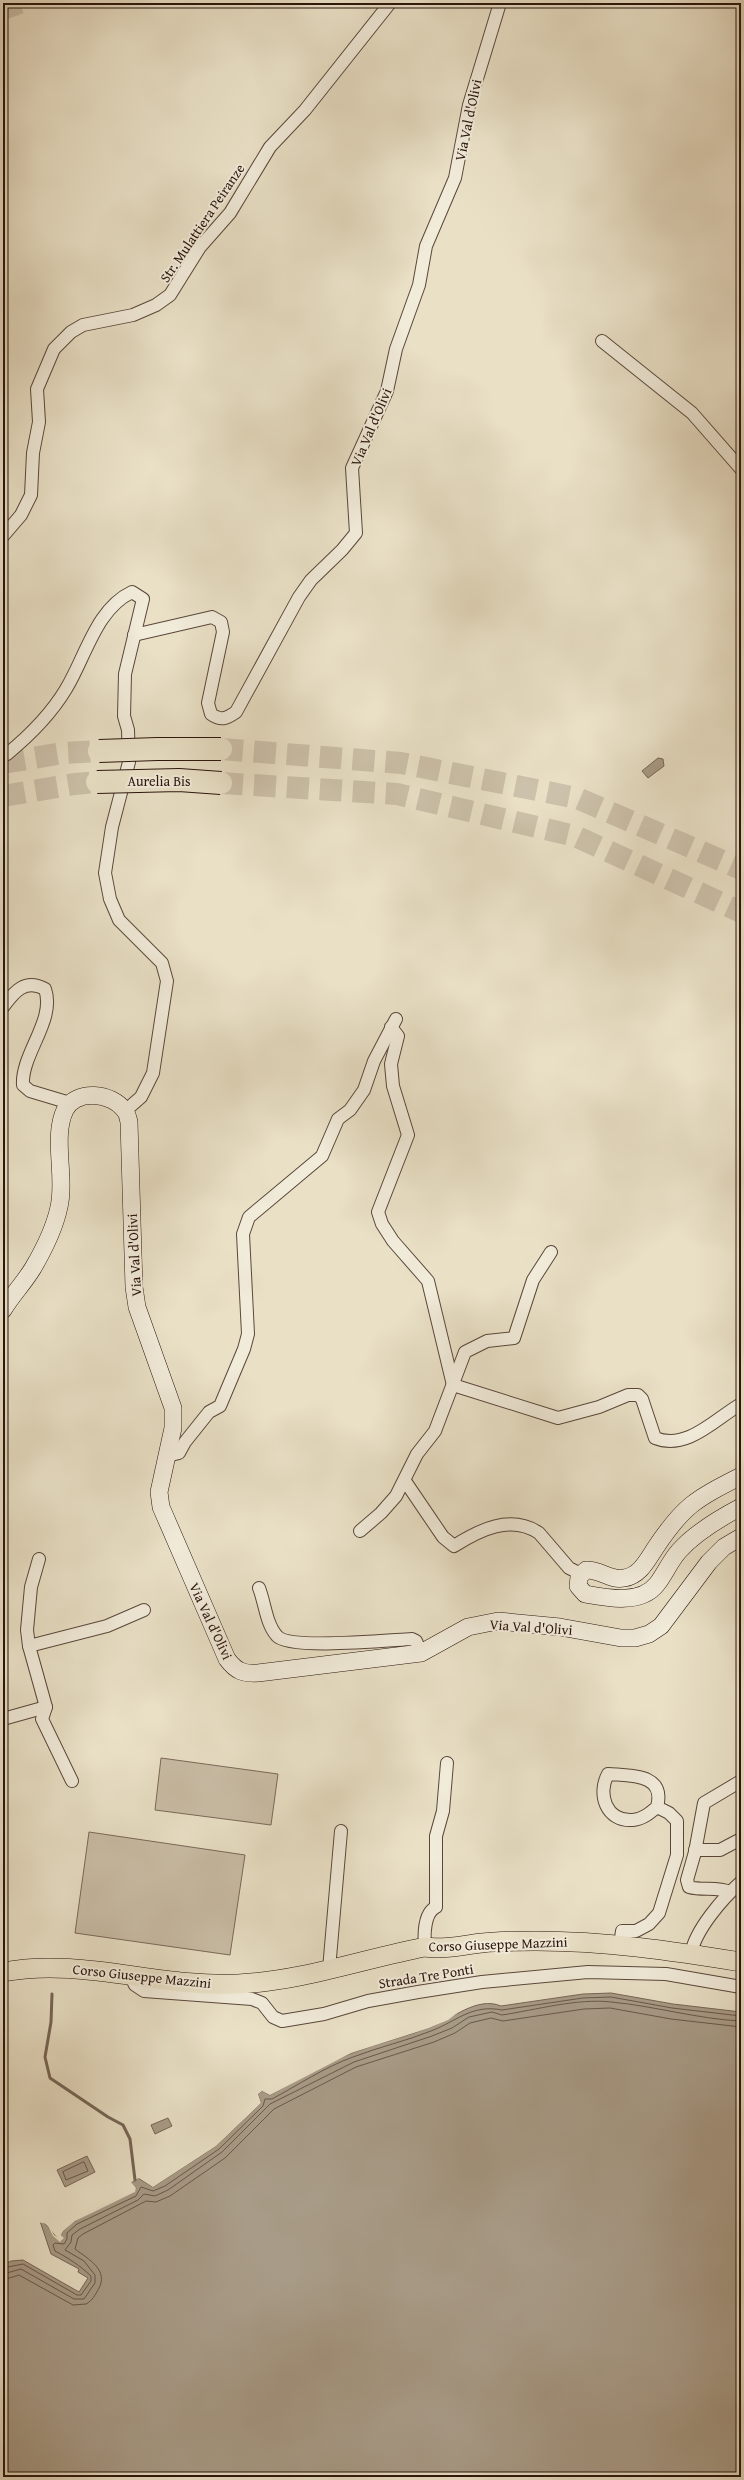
<svg xmlns="http://www.w3.org/2000/svg" width="744" height="2480" viewBox="0 0 744 2480" font-family="'Gentium Book Plus',serif">
	<style>
		.green { fill: #c9bda6; stroke: #7a6859 }
		.water { fill: #a89b87; stroke: #766556 }
		.pier { fill: #e9e0c6 }
		.lines { fill: none; stroke-linecap: round; stroke-linejoin: round }
		.shore { stroke: #69584a; stroke-width: 1 }
		.stream { stroke: #766556; stroke-width: 3 }
		.highway-tunnel { stroke: #ccc1aa; stroke-width: 22; stroke-dasharray: 22 11; stroke-linecap: butt }
		.street-casing { stroke: #5a473a; stroke-width: 14 }
		.secondary-casing { stroke: #2a140c; stroke-width: 18 }
		.primary-casing { stroke: #2a140c; stroke-width: 20 }
		.street { stroke: #f1ebda; stroke-width: 12 }
		.secondary { stroke: #f1ebda; stroke-width: 17 }
		.primary { stroke: #e9e0c6; stroke-width: 19 }
		.highway-bridge-casing { stroke: #2a140c; stroke-width: 24; stroke-linecap: butt }
		.highway-bridge { stroke: #e9e0c6; stroke-width: 22 }
		.labels { text-anchor: middle; stroke-width: 4; stroke-linejoin: round; paint-order: stroke }
		.street-label { font-size: 14px; fill: #2a140c; stroke: #f1ebda }
	</style>
	<rect width="100%" height="100%" fill="#e9e0c6"/>
	<filter id="stains"><feTurbulence type="fractalNoise" baseFrequency=".005" numOctaves="4"/><feColorMatrix values="0 0 0 0 .2 0 0 0 0 .09 0 0 0 0 .02 0 0 0 .5 -.17"/></filter>
	<radialGradient id="worn" r=".72"><stop offset=".6" stop-color="#630" stop-opacity="0"/><stop offset="1" stop-color="#630" stop-opacity=".3"/></radialGradient>
	<g class="green">
		<polygon points="161,1758 278,1774 271,1825 155,1810"/>
		<polygon points="89,1832 245,1855 230,1955 75,1933"/>
	</g>
	<g class="water">
		<polygon points="658,758 663,759 664,766 648,778 642,771"/>
		<path d="M611,1993L673,2004L741,2012V2477H3V2265L11,2261L23,2260L79,2292L88,2278L78,2272L79,2269L51,2254L40,2221C48,2223 53,2236 61,2241L63,2238L61,2235C68,2218 117,2201 134,2192L136,2188L131,2183L138,2178L153,2187L216,2146L261,2103L258,2094L262,2091L270,2095C296,2081 324,2064 352,2053C378,2043 405,2037 431,2027C452,2019 477,1996 501,2006L583,1994Z"/>
		<polygon points="168,2118 172,2126 155,2134 151,2125"/>
		<polygon points="87,2156 95,2172 65,2187 57,2170"/>
	</g>
	<polygon class="pier" points="459,2010 460,2011 448,2020 429,2028 351,2053 270,2095 262,2091 258,2094 261,2103 216,2146 153,2187 139,2178 131,2182 136,2188 135,2192 75,2221 63,2231 61,2235 64,2238 60,2242 53,2236 47,2224 37,2222 40,2219 48,2223 54,2235 60,2239 61,2229 74,2219 133,2191 130,2181 139,2176 153,2185 215,2144 258,2103 256,2093 261,2090 269,2093 350,2051 428,2026 447,2018"/>
	<g class="lines">
		<g class="shore">
			<polygon points="84,2162 88,2171 66,2180 63,2172"/>
			<path d="M3,2268L23,2264L77,2295H81L91,2281V2276C79,2265 70,2259 55,2251L53,2245L55,2243L64,2244L67,2239V2233L77,2224L136,2196L141,2187L153,2191L165,2186L219,2149L263,2106L265,2099H272C298,2085 325,2067 353,2057C379,2047 406,2041 431,2031C457,2021 472,2004 502,2010L583,1998L611,1997L672,2008L741,2016"/>
			<path d="M3,2274L21,2269L74,2299H84L95,2283V2275L84,2261L65,2250L71,2242L72,2235L80,2229L138,2200L144,2194L155,2196L168,2190L222,2152L270,2104L354,2062L432,2036L452,2028L469,2017L492,2012L502,2015C535,2010 578,1998 611,2002C655,2006 697,2019 741,2021"/>
			<path d="M3,2280L19,2275L73,2305L86,2304C92,2301 95,2295 98,2290C110,2270 88,2259 75,2249L78,2238L83,2234L146,2201L156,2202L170,2196L225,2158L274,2109L356,2067L434,2042L455,2033L470,2023L491,2018L503,2021L584,2009L610,2008L671,2019L741,2027"/>
		</g>
		<polyline class="stream" points="52,1994 51,2022 45,2057 50,2078 108,2117 123,2125 130,2139 135,2180"/>
		<g class="highway-tunnel">
			<polyline points="3,9 20,3"/>
			<polyline points="221,749 401,763 577,798 741,869"/>
			<polyline points="3,763 63,753 99,751"/>
			<polyline points="221,783 397,794 575,836 741,912"/>
			<polyline points="3,796 75,784 97,782"/>
		</g>
		<defs>
			<g id="street">
				<polyline points="602,341 692,413 741,469"/>
				<polyline points="3,536 21,515 31,495 33,453 39,422 37,389 54,349 71,332 83,325 133,315 156,305 170,295 200,247 230,213 270,147 305,110 390,3"/>
				<path d="M134,635L212,617L221,622L223,632L208,703L211,714C221,721 226,719 236,712L299,597L311,580L342,550L356,533L352,468L387,391L396,349L419,285L426,246L455,178L469,105L500,3"/>
				<path d="M3,754H7C29,736 51,714 66,689C86,656 96,609 132,592L143,599L125,674L124,716L128,730L129,762L112,827L105,873L110,899L119,920L162,963L167,981L153,1073L141,1097L125,1111"/>
				<path d="M3,1007C14,992 25,978 45,989C56,1020 21,1054 23,1085L30,1091L70,1103"/>
				<polyline points="391,1027 398,1036 391,1064 393,1086 408,1135 378,1212 382,1224 393,1241 428,1281 453,1385"/>
				<path d="M453,1385L558,1418L599,1407L628,1395H638L642,1399L655,1438C687,1451 715,1419 741,1404"/>
				<polyline points="167,1456 179,1453 185,1442 209,1412 220,1406 244,1349 248,1334 243,1234 249,1217 322,1156 338,1119 350,1110 364,1090 374,1061 396,1019"/>
				<path d="M405,1481L443,1537L454,1546C479,1530 511,1514 539,1533L569,1568L581,1574"/>
				<polyline points="360,1531 381,1513 396,1496 417,1454 435,1431 465,1352 487,1341 514,1338 533,1280 551,1252"/>
				<polyline points="39,1559 31,1587 27,1630 29,1646 46,1707 42,1719 72,1781"/>
				<path d="M259,1588C265,1603 266,1624 277,1636C289,1650 390,1640 412,1639L416,1641L421,1653"/>
				<polyline points="29,1646 107,1626 144,1610"/>
				<polyline points="3,1719 46,1707"/>
				<polyline points="695,1850 720,1850 741,1839"/>
				<path d="M730,1892C716,1886 703,1891 689,1887L687,1880L695,1852L704,1803L741,1781"/>
				<path d="M620,1945L622,1931H636L649,1924L659,1913L677,1855V1821L669,1813L657,1807C650,1813 643,1819 633,1820C606,1822 597,1794 608,1774C630,1776 666,1773 657,1807"/>
				<path d="M425,1947C424,1935 424,1913 436,1907V1836L443,1811L447,1763"/>
				<path d="M691,1954C695,1930 723,1898 741,1882"/>
				<polyline points="329,1969 341,1831"/>
				<polyline points="131,1977 135,1985 144,1991 252,1999 262,2003 273,2017 282,2021 324,2014 368,2001 418,1992 482,1982 588,1972 666,1974 741,1987"/>
			</g>
			<g id="secondary">
				<path d="M3,1310C12,1295 24,1283 33,1268C43,1251 55,1226 59,1207C66,1177 52,1137 65,1110C76,1089 112,1092 125,1111C127,1113 128,1118 129,1122L134,1287L137,1307L173,1408V1428L159,1492L161,1507L227,1659C236,1671 243,1674 258,1673L421,1653L468,1627L498,1621L560,1627L621,1638H635L649,1634L661,1626L709,1562L724,1547L741,1537"/>
				<path d="M741,1476C696,1499 684,1505 656,1547C648,1559 640,1576 624,1578C610,1581 600,1569 586,1570L579,1577L578,1586L585,1594C607,1598 641,1605 657,1584C665,1574 670,1561 679,1551C695,1533 720,1518 741,1507"/>
			</g>
			<path id="primary" d="M3,1972C81,1957 159,1988 238,1984C302,1981 363,1959 425,1947C444,1950 463,1945 482,1943C500,1941 518,1941 536,1941C605,1941 673,1951 741,1962"/>
		</defs>
		<use href="#street" class="street-casing"/>
		<use href="#secondary" class="secondary-casing"/>
		<use href="#primary" class="primary-casing"/>
		<use href="#street" class="street"/>
		<use href="#secondary" class="secondary"/>
		<use href="#primary" class="primary"/>
		<defs>
			<g id="highway-bridge">
				<polyline points="99,751 157,749 221,749"/>
				<polyline points="97,782 179,780 221,783"/>
			</g>
		</defs>
		<use href="#highway-bridge" class="highway-bridge-casing"/>
		<use href="#highway-bridge" class="highway-bridge"/>
	</g>
	<g class="labels">
		<g class="street-label">
			<text transform="translate(468 120) rotate(-78)" y="5">Via Val d'Olivi</text>
			<text transform="translate(202 223) rotate(-56)" y="5">Str. Mulattiera Peiranze</text>
			<text transform="translate(371 427) rotate(-67)" y="5">Via Val d'Olivi</text>
			<text x="159" y="786">Aurelia Bis</text>
			<text transform="translate(134 1255) rotate(-93)" y="5">Via Val d'Olivi</text>
			<text transform="translate(211 1621) rotate(65)" y="5">Via Val d'Olivi</text>
			<text transform="translate(531 1627) rotate(4)" y="5">Via Val d'Olivi</text>
			<text transform="translate(498 1944) rotate(-2)" y="5">Corso Giuseppe Mazzini</text>
			<text transform="translate(142 1976) rotate(6)" y="5">Corso Giuseppe Mazzini</text>
			<text transform="translate(426 1976) rotate(-9)" y="5">Strada Tre Ponti</text>
		</g>
	</g>
	<rect width="744" height="2480" fill="none" stroke="#e9e0c6" stroke-width="16"/>
	<rect x="4" y="4" width="736" height="2472" fill="none" stroke="#2a140c" stroke-width="2"/>
	<rect x="8" y="8" width="728" height="2464" fill="none" stroke="#2a140c"/>
	<rect width="100%" height="100%" filter="url(#stains)"/>
	<rect width="100%" height="100%" fill="url(#worn)"/>
</svg>
